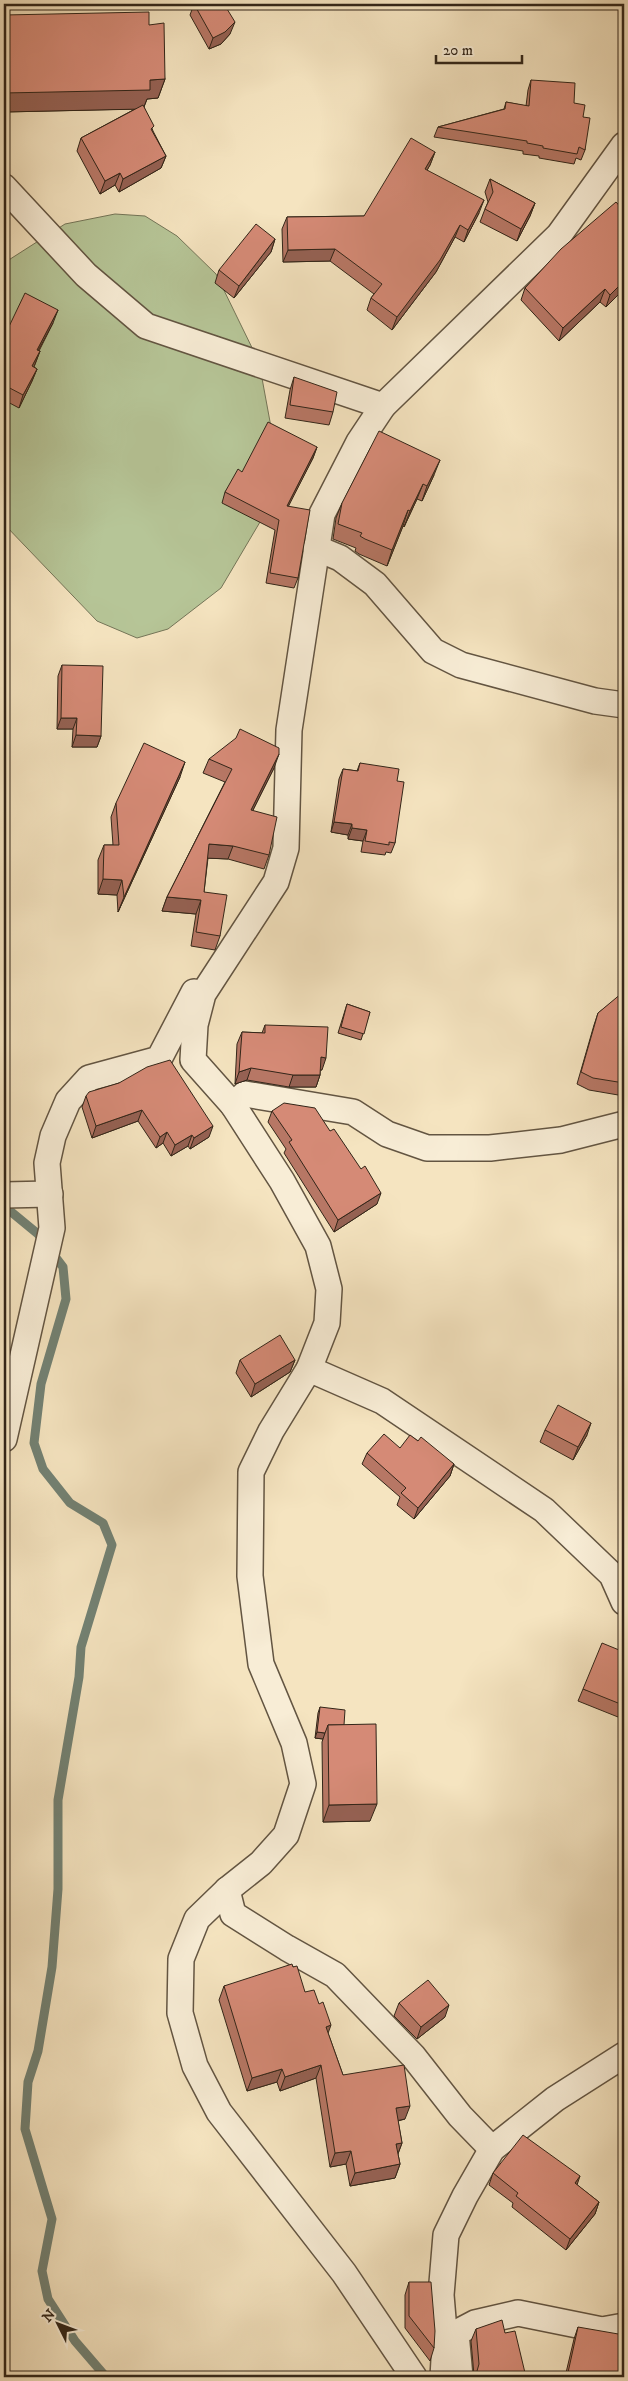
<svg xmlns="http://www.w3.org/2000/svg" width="628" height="2381" viewBox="0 0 628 2381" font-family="'IM FELL DW Pica',serif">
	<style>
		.green { fill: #b6c597; stroke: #747558 }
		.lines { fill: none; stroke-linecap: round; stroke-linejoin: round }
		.stream { stroke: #728173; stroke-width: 9 }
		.minor-casing { stroke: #635542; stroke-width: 28 }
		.minor { stroke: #f8edd6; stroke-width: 25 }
		.wall { fill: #b77765; stroke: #322518 }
		.shaded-wall { fill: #956153; stroke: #322518 }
		.building { fill: #d58a76; stroke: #322518 }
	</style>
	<rect width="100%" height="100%" fill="#f5e4c0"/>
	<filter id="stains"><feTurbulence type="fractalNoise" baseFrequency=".004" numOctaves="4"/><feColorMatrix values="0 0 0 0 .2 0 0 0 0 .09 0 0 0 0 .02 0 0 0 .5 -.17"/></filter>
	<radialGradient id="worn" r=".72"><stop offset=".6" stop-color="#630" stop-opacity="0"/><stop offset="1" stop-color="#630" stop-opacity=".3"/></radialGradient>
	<polygon class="green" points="115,214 145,216 177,236 216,274 259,362 278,465 260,522 221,588 168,629 137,638 97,621 4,524 4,263 65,224"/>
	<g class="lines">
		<polyline class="stream" points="4,1206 38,1234 63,1267 66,1299 41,1384 34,1443 43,1469 70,1503 103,1523 112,1545 81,1647 79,1677 58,1800 58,1889 52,1967 38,2051 28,2082 25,2129 52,2219 42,2271 48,2299 75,2341 106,2377"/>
		<defs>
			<g id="minor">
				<polyline points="4,187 86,275 146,326 383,406"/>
				<polyline points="316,548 340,558 375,584 433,651 461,665 595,701 624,705"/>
				<polyline points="233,1105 245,1094 353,1112 387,1134 427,1148 490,1148 561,1140 624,1124"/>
				<polyline points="4,1195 50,1194"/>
				<polyline points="309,1369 382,1401 544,1510 612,1575 624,1602"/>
				<polyline points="4,1439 52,1228 47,1163 53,1136 68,1101 89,1078 159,1059 194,992"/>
				<polyline points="227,1890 233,1914 287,1948 335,1975 413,2056 460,2116 492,2149"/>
				<polyline points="414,2377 344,2273 219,2112 195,2066 180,2013 181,1959 197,1919 227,1890 261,1863 286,1835 303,1784 294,1743 261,1664 250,1576 251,1472 271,1431 309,1369 327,1323 329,1289 318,1246 282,1181 233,1105 193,1060 195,1025 203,994 276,882 286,848 289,730 322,514 359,442 383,406 559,235 624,145"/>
				<polyline points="443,2377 445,2343 441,2295 446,2235 465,2196 492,2149 555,2099 624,2055"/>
				<polyline points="460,2377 456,2333 475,2323 518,2313 602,2330 624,2326"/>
			</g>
		</defs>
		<use href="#minor" class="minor-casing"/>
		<use href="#minor" class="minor"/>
	</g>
	<g class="wall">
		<polygon points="194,4 224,4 230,34 221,44 209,49 190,15"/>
		<polygon points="4,15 149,25 165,79 158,98 147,99 144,107 153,131 166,156 161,168 119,192 115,185 100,194 77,151 81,138 135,109 4,112"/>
		<polygon points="531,80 574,103 583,117 585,150 581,160 576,158 574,164 539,158 539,156 523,154 523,151 434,137 438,127 504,109 506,102 526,106 528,90"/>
		<polygon points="435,152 430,165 427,170 479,213 464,242 455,237 436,272 392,330 367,310 371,298 374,294 330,261 283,262 282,229 287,217 364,216"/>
		<polygon points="490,179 535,203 530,216 517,241 480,222 485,209 488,202 485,192"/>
		<polygon points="624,211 624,289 606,307 600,302 559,341 521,300 525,288"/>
		<polygon points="275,239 271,252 234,298 215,283 219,270"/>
		<polygon points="53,323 39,351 40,351 34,367 37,369 32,381 19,408 4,400 4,337"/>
		<polygon points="294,377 333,412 329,425 285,418 290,390"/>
		<polygon points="317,447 313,458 288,506 298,578 294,588 266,583 275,530 222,503 225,492 242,472"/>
		<polygon points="434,475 422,501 417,499 404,527 403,526 387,566 359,554 355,551 356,548 333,539 336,518 342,503"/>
		<polygon points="62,665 101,736 97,747 72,747 73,729 57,729 58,676"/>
		<polygon points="209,759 274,768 253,810 269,855 264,869 228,859 208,858 204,892 220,936 215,950 191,946 196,914 162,911 167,897 225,782 203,773"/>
		<polygon points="360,763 397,781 395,843 391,853 386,852 385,855 361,852 363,841 348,839 348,835 331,832 339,779 343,769 357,771"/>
		<polygon points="180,777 118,912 117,895 98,894 98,860 104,845 113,845 111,817 116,803"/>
		<polygon points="624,993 624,1096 589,1090 577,1084 594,1025 598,1013"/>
		<polygon points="347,1004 370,1012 361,1040 338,1033"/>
		<polygon points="265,1025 322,1070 320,1070 320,1075 316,1087 289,1087 247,1080 235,1084 237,1044 242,1032 262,1033"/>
		<polygon points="119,1083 209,1137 190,1149 188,1146 171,1156 163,1143 156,1148 138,1121 92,1138 82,1107 86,1096"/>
		<polygon points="272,1111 330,1131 377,1204 334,1232 284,1153 286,1149 268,1122"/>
		<polygon points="240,1360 295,1360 290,1372 251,1397 236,1373"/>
		<polygon points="545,1430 587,1435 573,1460 540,1442"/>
		<polygon points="418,1441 454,1464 450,1476 414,1519 397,1505 400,1497 362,1464 367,1453 400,1448"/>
		<polygon points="583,1689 624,1703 618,1717 578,1701"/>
		<polygon points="320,1707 344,1725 370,1821 323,1822 322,1742 323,1739 315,1738 318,1713"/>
		<polygon points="224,1986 305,1992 328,2033 343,2075 405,2119 398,2121 402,2143 398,2154 400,2164 395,2178 350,2186 346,2164 330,2167 316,2078 280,2091 277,2082 247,2091 219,2000"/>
		<polygon points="399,2003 445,2017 417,2039 394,2016"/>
		<polygon points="493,2173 577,2185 599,2202 595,2214 566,2250 512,2207 513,2203 489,2185"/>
		<polygon points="409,2282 434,2348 430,2361 405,2328 405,2295"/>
		<polygon points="578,2327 624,2377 565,2377 574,2339"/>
		<polygon points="476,2329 505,2333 526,2377 472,2377 474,2375 471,2341"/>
	</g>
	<g class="shaded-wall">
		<polygon points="235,22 230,34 221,44 209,49 213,38"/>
		<polygon points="165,79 158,98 147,99 143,109 4,112 4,93 150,80"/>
		<polygon points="435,152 430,165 421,181 425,169"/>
		<polygon points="166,156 161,168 119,192 123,179"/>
		<polygon points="120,173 115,185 100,194 105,181"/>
		<polygon points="484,200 479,213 464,242 468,230"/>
		<polygon points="535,203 530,216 517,241 521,229"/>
		<polygon points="460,225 455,237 436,272 392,330 397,317"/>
		<polygon points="275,239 271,252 234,298 239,286"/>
		<polygon points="335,249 330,261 283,262 288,250"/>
		<polygon points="624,281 624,289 606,307 610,295"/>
		<polygon points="605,289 600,302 559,341 563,328"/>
		<polygon points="58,310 53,323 32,362 37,350"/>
		<polygon points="40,351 35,364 28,379 32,366"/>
		<polygon points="37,369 32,381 19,408 23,395"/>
		<polygon points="317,447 313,458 283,517 287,506"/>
		<polygon points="440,460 434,475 422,501 427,486"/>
		<polygon points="423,484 417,499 404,527 410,511"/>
		<polygon points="408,510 403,526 387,566 392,550"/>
		<polygon points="61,718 77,718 73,729 57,729"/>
		<polygon points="76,735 101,736 97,747 72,747"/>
		<polygon points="279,754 274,768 246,824 251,810"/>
		<polygon points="185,762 180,777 118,912 124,897"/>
		<polygon points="334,822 352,824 348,835 331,832"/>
		<polygon points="352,828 367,830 363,841 348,839"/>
		<polygon points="209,844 233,846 228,859 204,858"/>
		<polygon points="103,879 122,880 117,895 98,894"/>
		<polygon points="167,897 201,900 196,914 162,911"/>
		<polygon points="321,1057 326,1058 322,1070 317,1069"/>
		<polygon points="251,1068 247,1080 235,1084 239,1072"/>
		<polygon points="293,1075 320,1075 316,1087 289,1087"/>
		<polygon points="142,1110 138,1121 92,1138 96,1126"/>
		<polygon points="213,1126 209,1137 190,1149 194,1138"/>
		<polygon points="167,1132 163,1143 156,1148 160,1137"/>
		<polygon points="192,1135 188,1146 171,1156 175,1145"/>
		<polygon points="381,1193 377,1204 334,1232 338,1220"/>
		<polygon points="295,1360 290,1372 251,1397 255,1384"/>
		<polygon points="591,1423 587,1435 573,1460 578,1447"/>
		<polygon points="454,1464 450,1476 414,1519 418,1508"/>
		<polygon points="317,1732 325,1733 323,1739 315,1738"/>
		<polygon points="377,1804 370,1821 323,1822 329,1805"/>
		<polygon points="449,2005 445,2017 417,2039 421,2027"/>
		<polygon points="331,2025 326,2039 326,2027"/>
		<polygon points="321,2065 316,2078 280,2091 285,2077"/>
		<polygon points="282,2069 277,2082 247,2091 252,2078"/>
		<polygon points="410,2106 405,2119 391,2122 396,2108"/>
		<polygon points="402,2143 397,2156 396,2144"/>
		<polygon points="351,2151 346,2164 330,2167 335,2153"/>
		<polygon points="400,2164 395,2178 350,2186 355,2173"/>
		<polygon points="580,2176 576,2188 575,2183"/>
		<polygon points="599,2202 595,2214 566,2250 570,2239"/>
	</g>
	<g class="building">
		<polygon points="194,4 224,4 235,22 225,32 213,38"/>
		<polygon points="149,12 149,25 164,23 165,79 150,80 150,90 4,93 4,15"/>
		<polygon points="531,80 575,83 574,103 585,105 583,117 590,118 585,150 579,147 577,154 543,148 543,146 527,143 527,141 438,127 505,109 506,102 529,106"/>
		<polygon points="143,105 154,126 151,129 166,156 123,179 120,173 105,181 81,138"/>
		<polygon points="411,138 435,152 425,169 484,200 468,230 460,225 440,260 397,317 371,298 382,284 335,249 288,250 287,217 364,216"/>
		<polygon points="490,179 535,203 521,229 485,209 493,192"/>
		<polygon points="616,202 624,211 624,281 610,295 605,289 563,328 525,288 561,249"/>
		<polygon points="256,224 275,239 239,286 219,270"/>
		<polygon points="25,293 58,310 37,350 40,351 32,366 37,369 23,395 4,385 4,337"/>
		<polygon points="294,377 337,392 333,412 290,405"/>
		<polygon points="268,422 317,447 287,506 310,510 298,578 270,573 279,520 225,492 238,469 242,472"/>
		<polygon points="379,431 440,460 427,486 423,484 410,511 408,510 392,550 365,539 360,536 362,533 338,524 342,503"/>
		<polygon points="62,665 103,666 101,736 76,735 77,718 61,718"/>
		<polygon points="240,729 279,748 279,754 251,810 277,817 269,855 233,846 209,844 204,892 227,895 220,936 196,932 201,900 167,897 232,769 209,759 236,738"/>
		<polygon points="144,743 185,762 124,897 122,880 103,879 104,845 119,845 116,803"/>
		<polygon points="360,763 399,769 397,781 404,782 395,843 389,842 389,845 365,841 367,830 352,828 352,824 334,822 343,769 358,771"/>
		<polygon points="622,993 624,993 624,1083 593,1078 581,1072 598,1013"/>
		<polygon points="347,1004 370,1012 364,1034 341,1027"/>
		<polygon points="265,1025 328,1027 326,1058 321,1057 320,1075 293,1075 251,1068 239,1072 242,1032 265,1033"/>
		<polygon points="170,1060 213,1126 194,1138 192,1135 175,1145 167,1132 160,1137 142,1110 96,1126 86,1096 89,1092 119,1083 147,1067"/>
		<polygon points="284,1103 315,1108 330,1131 334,1129 361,1169 365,1166 381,1193 338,1220 289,1142 292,1140 272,1111"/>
		<polygon points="280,1335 295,1360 255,1384 240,1360"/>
		<polygon points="558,1405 591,1423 578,1447 545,1430"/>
		<polygon points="384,1434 400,1448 410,1435 418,1441 421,1437 454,1464 418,1508 401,1493 406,1488 367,1453"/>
		<polygon points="602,1643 624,1652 624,1701 623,1705 583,1689"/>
		<polygon points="320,1707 345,1710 344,1725 328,1725 325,1733 317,1732"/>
		<polygon points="376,1724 377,1804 329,1805 328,1725"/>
		<polygon points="292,1964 293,1967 297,1966 305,1992 314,1990 319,2004 323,2002 331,2025 326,2027 343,2075 404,2065 410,2106 396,2108 402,2143 396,2144 400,2164 355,2173 351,2151 335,2153 321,2065 285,2077 282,2069 252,2078 224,1986"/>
		<polygon points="428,1980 449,2005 421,2027 399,2003"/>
		<polygon points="523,2135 580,2176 575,2183 599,2202 570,2239 516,2196 518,2193 493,2173"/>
		<polygon points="409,2282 431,2282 435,2331 434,2348 409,2316"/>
		<polygon points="502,2320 505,2333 515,2331 526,2377 473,2377 477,2371 479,2364 476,2329"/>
		<polygon points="578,2327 624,2335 624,2377 567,2377"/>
	</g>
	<rect width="628" height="2381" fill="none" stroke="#f5e4c0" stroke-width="20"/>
	<rect x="5" y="5" width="618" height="2371" fill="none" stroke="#322518" stroke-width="2.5"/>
	<rect x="10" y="10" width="608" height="2361" fill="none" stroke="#322518"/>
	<g transform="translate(58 2324) rotate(312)" stroke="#f8edd6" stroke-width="4" paint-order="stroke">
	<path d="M0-4L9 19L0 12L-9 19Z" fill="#322518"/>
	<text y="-8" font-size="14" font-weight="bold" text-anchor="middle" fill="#322518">N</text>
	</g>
	<path d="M436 55v8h86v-8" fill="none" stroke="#322518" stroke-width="2.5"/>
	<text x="443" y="55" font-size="15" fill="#322518" stroke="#f8edd6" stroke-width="4" paint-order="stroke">20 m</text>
	<rect width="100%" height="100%" filter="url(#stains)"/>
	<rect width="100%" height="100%" fill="url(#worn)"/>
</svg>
